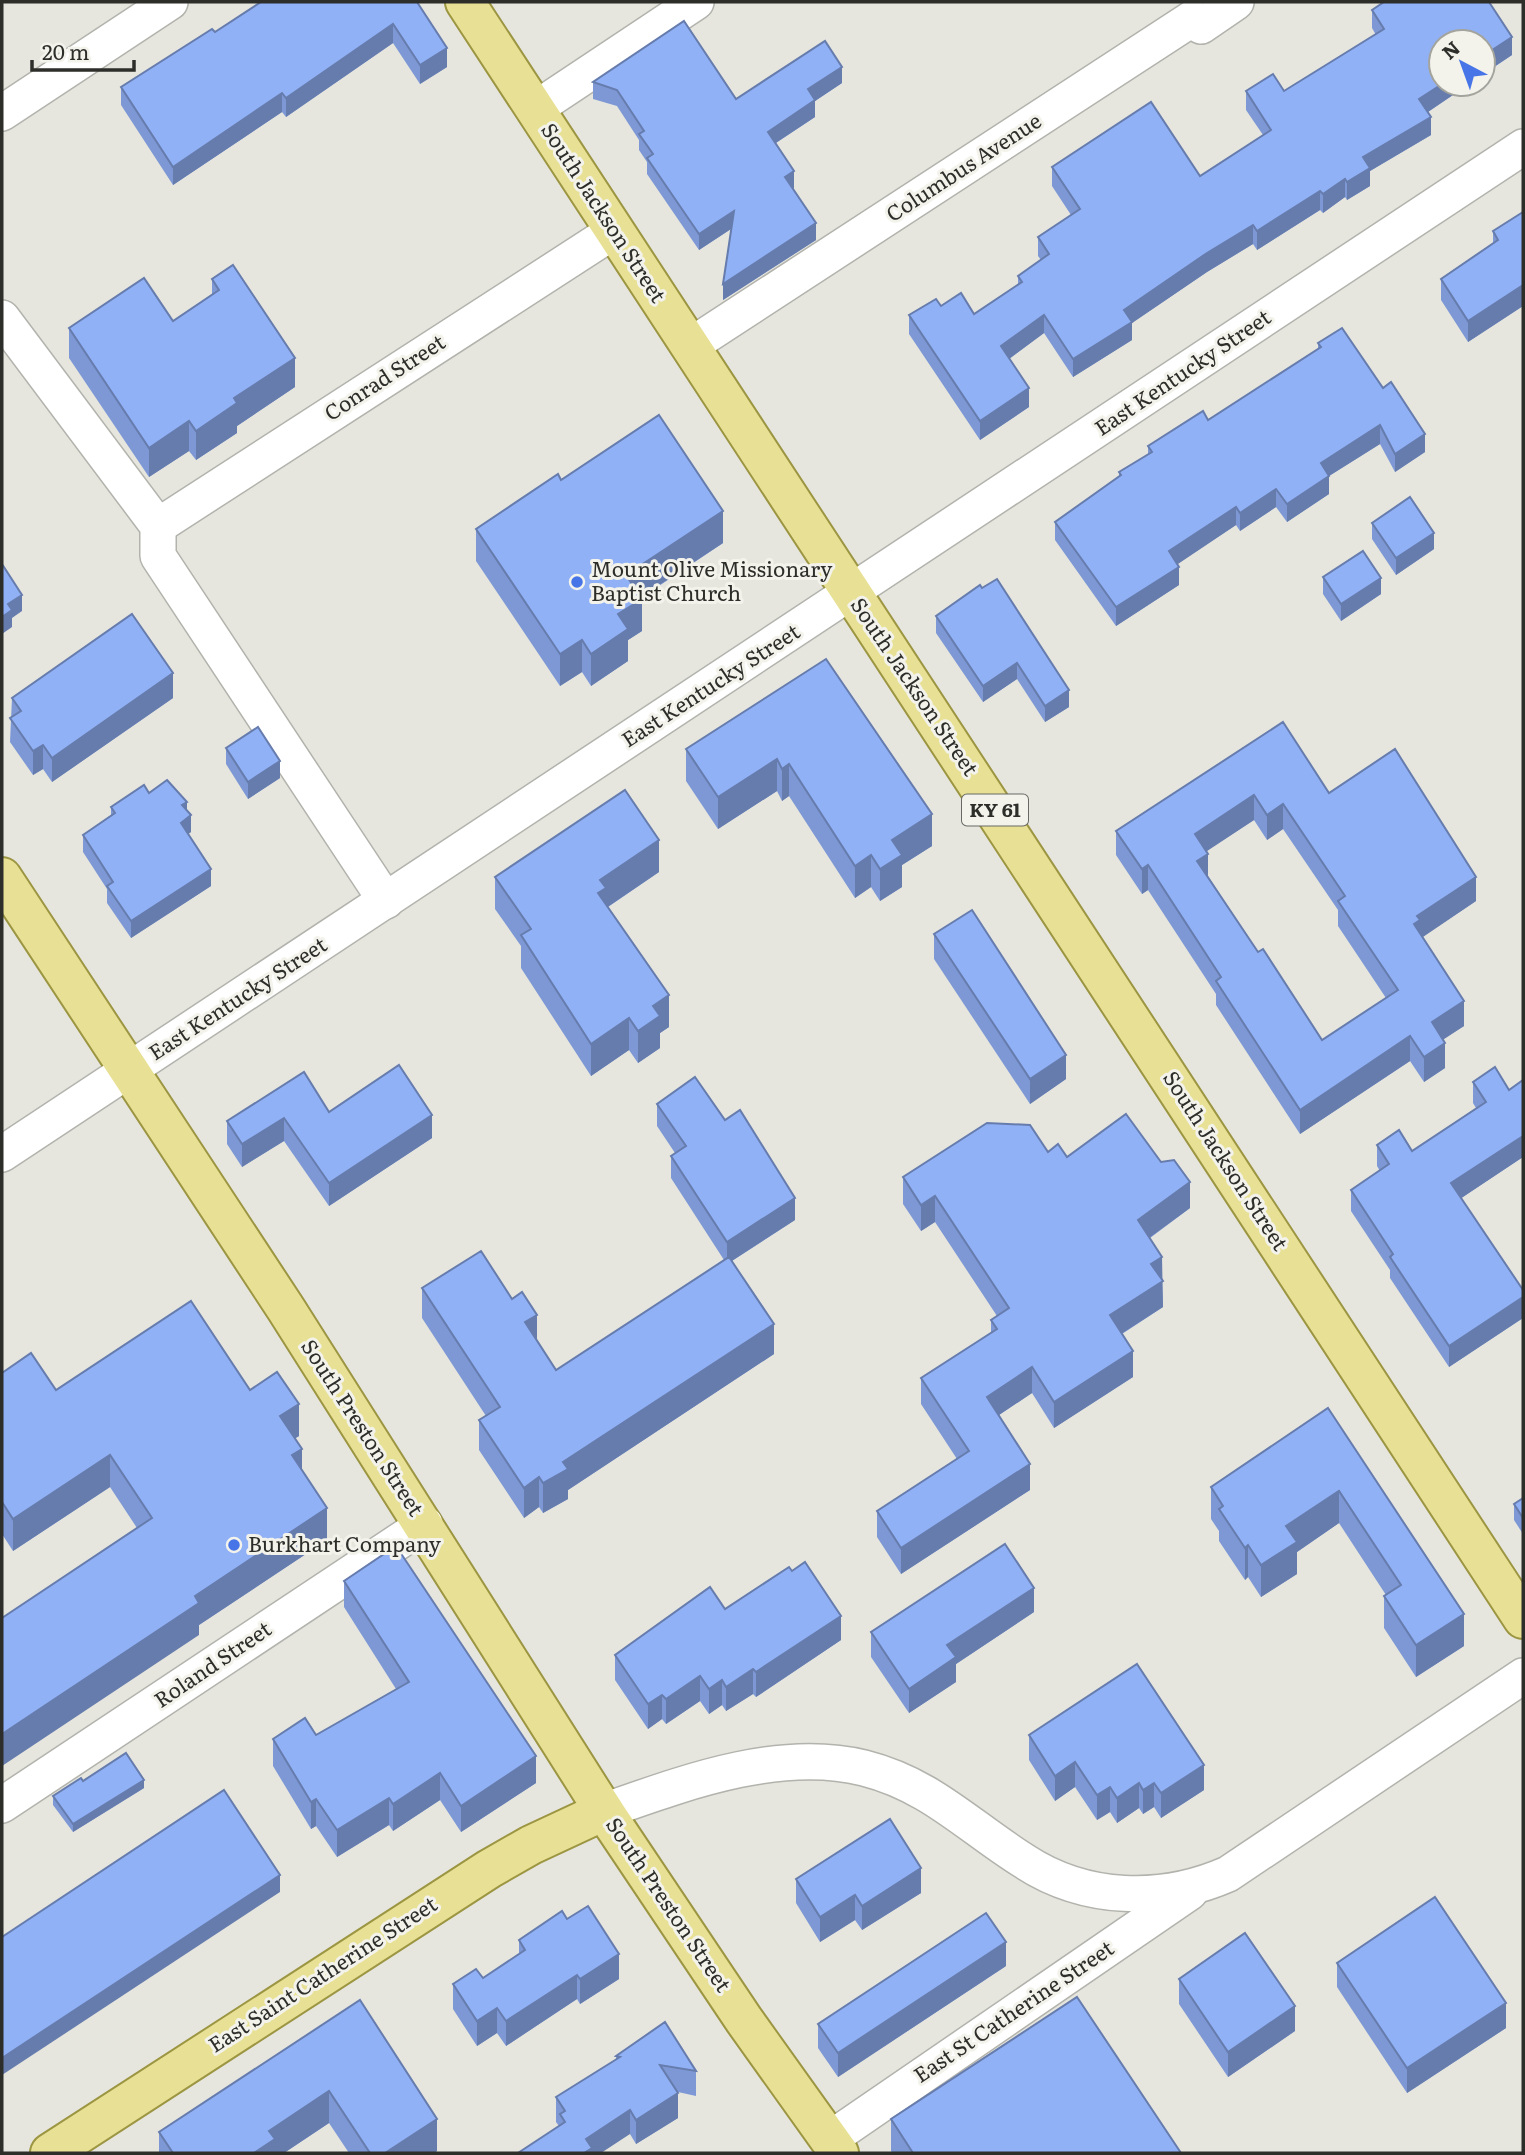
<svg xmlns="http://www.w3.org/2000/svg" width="1525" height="2155" viewBox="0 0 1525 2155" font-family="Literata,serif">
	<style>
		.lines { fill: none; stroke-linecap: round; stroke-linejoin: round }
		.minor-casing { stroke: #b3b3ad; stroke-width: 38 }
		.major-casing { stroke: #9c9542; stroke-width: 42 }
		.minor { stroke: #fff; stroke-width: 35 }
		.major { stroke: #e8e195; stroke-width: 38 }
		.wall { fill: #7d98d4; fill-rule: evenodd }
		.shaded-wall { fill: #667cad }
		.building { fill: #91b1f7; stroke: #667cad; stroke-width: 2; fill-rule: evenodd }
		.poi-dot { fill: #4775e7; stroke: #f3f3ec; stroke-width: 2.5 }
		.labels { text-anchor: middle; stroke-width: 6; stroke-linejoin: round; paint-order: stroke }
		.shield { fill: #f3f3ec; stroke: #686864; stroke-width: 2 }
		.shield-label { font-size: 19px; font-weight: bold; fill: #2d2d2a }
		.street-label { font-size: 21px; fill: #2d2d2a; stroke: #f3f3ec }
		.poi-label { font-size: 21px; fill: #2d2d2a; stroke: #f3f3ec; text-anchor: start }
	</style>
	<rect width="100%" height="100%" fill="#e6e6df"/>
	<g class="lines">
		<defs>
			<g id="minor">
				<polyline points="535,109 696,2"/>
				<polyline points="2,113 170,2"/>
				<polyline points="2,318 158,526 158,556 386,901"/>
				<polyline points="690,346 1193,18 1201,26 1236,2"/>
				<polyline points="158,526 614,231"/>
				<polyline points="2,1154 1523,147"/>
				<polyline points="2,1805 425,1524"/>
				<path d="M604,1811C684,1783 779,1747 864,1768C931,1785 968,1826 1024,1861C1085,1901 1162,1903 1228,1874L1523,1676"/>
				<polyline points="830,2139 1190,1892"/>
			</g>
			<g id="major">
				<polyline points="465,2 1523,1619"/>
				<polyline points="2,877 286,1309 604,1811 744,2020 839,2153"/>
				<polyline points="50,2153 489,1869 531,1845 604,1811"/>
			</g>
		</defs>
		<use href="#minor" class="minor-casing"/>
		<use href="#major" class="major-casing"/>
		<use href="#minor" class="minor"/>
		<use href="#major" class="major"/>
	</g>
	<g class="wall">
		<polygon points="417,2 447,67 420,84 393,43 286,117 282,112 173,185 121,105 121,87 215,32"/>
		<polygon points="1372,10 1512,55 1428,112 1431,135 1370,171 1370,186 1347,200 1345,197 1323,213 1320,210 1257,250 1253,244 1207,272 1132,323 1132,340 1073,377 1044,333 1009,359 1029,407 980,440 909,334 909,315 941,306 974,314 1018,285 1018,276 1041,260 1038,256 1038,237 1071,215 1052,186 1052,167 1200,176 1263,135 1246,110 1246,91 1284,91 1376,35 1372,28"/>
		<polygon points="593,82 736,99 842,83 815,101 815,117 776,143 794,188 793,189 816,240 723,300 731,229 699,250 647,174 647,162 639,150 639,140 617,106 593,99"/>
		<polygon points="1523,212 1523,306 1468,342 1441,300 1441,279 1493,243 1493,231"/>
		<polygon points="212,279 295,387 237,426 237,433 196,460 189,451 149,477 69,358 69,328 173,321 212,295"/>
		<polygon points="1318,343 1425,452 1395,472 1380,444 1329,476 1329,494 1287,522 1276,507 1240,531 1236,525 1177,564 1179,585 1116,626 1055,540 1055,522 1119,477 1119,472 1148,455 1148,446 1208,420 1318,349"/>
		<polygon points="561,480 723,543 641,598 642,631 628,640 628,661 591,686 582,672 560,686 476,561 476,529"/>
		<polygon points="1372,523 1434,549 1396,575 1372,539"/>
		<polygon points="1323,577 1381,594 1341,621 1323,594"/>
		<polygon points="980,585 1069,707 1045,722 1017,679 983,702 936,633 936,616"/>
		<polygon points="826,659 932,846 902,865 902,887 880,901 871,887 855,898 789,796 782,801 777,791 718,829 686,781 686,749"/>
		<polygon points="12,698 173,698 52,782 43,769 33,775 10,742"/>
		<path d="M1283,722L1329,793L1476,901L1422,937L1464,1026L1443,1039L1445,1068L1424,1082L1410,1061L1300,1134L1216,1005V994L1148,890L1142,894L1116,855V831ZM1254,820L1267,840L1283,829L1338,910V926L1386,998L1322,1040L1258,952L1208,876L1206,851Z"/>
		<polygon points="226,748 280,778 248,799 226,764"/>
		<polygon points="149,793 187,811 191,832 188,834 211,886 131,938 107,903 107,889 83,852 83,835 111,816 111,807"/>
		<polygon points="659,872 608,907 669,1027 660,1033 660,1048 638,1063 629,1050 591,1076 521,968 521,946 495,909 495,877"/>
		<polygon points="934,934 1066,1079 1030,1104 934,959"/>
		<polygon points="1523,1080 1523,1157 1461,1198 1523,1290 1523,1318 1449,1367 1390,1278 1390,1270 1351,1211 1351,1190 1380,1171 1377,1166 1377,1145 1412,1151 1476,1108 1473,1103 1473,1082 1509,1090"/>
		<polygon points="657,1104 795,1220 732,1261 774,1354 568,1490 568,1499 543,1513 539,1507 524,1518 479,1450 479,1420 486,1416 422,1318 422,1288 537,1340 556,1370 724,1260 671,1178 671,1156 675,1153 657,1126"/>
		<polygon points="329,1112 432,1138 329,1206 284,1141 242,1167 227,1144 227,1121"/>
		<polygon points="1048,1152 1067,1157 1190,1208 1150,1238 1162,1280 1163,1307 1122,1334 1133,1377 1054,1428 1032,1393 999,1415 1030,1490 901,1574 877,1537 877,1511 957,1459 921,1404 921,1378 991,1333 991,1320 997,1316 935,1222 921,1231 903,1204 903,1177"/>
		<polygon points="2,1373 56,1390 250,1390 299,1436 295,1438 302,1470 327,1540 199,1625 199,1635 137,1528 110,1487 13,1551 2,1534"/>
		<polygon points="1328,1408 1464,1646 1416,1677 1384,1628 1384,1596 1386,1595 1339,1523 1297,1552 1297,1574 1261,1597 1248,1577 1245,1580 1219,1541 1219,1531 1211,1519 1211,1487"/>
		<polygon points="1523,1498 1523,1534 1514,1520 1514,1504"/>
		<polygon points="344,1581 536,1783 461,1832 440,1800 393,1831 389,1825 337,1857 316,1826 311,1829 273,1766 273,1739 316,1735 396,1689 344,1607"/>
		<polygon points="725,1609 841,1640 756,1697 753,1694 726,1711 722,1705 709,1714 700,1701 666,1724 662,1719 648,1729 615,1680 615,1655"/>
		<polygon points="1034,1612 956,1664 956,1682 909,1713 871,1657 871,1632"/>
		<polygon points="1029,1735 1204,1790 1161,1818 1154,1807 1143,1814 1139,1808 1117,1823 1110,1812 1097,1820 1075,1787 1055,1801 1029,1760"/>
		<polygon points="83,1781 144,1788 73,1832 53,1805 53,1796"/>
		<polygon points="796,1879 921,1893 862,1930 855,1920 820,1942 796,1903"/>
		<polygon points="567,1919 619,1979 580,2004 577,1999 506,2046 497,2033 477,2046 453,2009 453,1984 483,1978 519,1954 519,1940"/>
		<polygon points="1337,1963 1506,2028 1407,2093 1337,1987"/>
		<polygon points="1006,1966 838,2077 818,2048 818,2024"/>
		<polygon points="1179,1979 1295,2031 1228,2077 1179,2004"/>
		<polygon points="360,2000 437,2151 434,2153 349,2153 329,2123 284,2153 159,2153 159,2132"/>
		<polygon points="616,2056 696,2071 696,2096 678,2092 678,2118 636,2144 630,2134 559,2126 556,2122 556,2097 616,2060"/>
		<polygon points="891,2119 1181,2153 892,2153 891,2151"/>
	</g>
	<g class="shaded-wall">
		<polygon points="393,24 393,43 286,117 286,98"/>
		<polygon points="1512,37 1512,55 1483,74 1483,56"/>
		<polygon points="447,48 447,67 420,84 420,65"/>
		<polygon points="842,67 842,83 815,101 815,117 768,148 768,132 808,89"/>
		<polygon points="1442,84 1469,84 1419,118 1419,99"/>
		<polygon points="282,93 282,112 173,185 173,167"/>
		<polygon points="1431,117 1431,135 1370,171 1370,186 1347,200 1347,182 1363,157"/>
		<polygon points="794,171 794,188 785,194 785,177"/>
		<polygon points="1345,179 1345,197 1323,213 1323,194"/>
		<polygon points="1320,191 1320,210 1257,250 1257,231"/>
		<polygon points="734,211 734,227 699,250 699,234"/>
		<polygon points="816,223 816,240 723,300 723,284"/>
		<polygon points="1253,225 1253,244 1207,272 1132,323 1132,340 1073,377 1073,359 1124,310 1207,253"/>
		<polygon points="1523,285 1523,306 1468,342 1468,321"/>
		<polygon points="1044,315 1044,333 1001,365 1001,346"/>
		<polygon points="295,358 295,387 237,426 237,433 196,460 196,431 234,398"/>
		<polygon points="1029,388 1029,407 980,440 980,421"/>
		<polygon points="189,421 189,451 149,477 149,448"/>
		<polygon points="1380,425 1380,444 1329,476 1329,494 1287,522 1287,504 1321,463"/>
		<polygon points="1425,434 1425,452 1395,472 1395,454"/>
		<polygon points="1276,489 1276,507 1240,531 1240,513"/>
		<polygon points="1236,507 1236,525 1169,570 1169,551"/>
		<polygon points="723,511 723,543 626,607 626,575"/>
		<polygon points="1434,533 1434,549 1396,575 1396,558"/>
		<polygon points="1179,567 1179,585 1116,626 1116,607"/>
		<polygon points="1381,578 1381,594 1341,621 1341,604"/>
		<polygon points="22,595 22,611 12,618 12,627 2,634 2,617 8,604"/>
		<polygon points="642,599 642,631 628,640 628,661 591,686 591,654 618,614"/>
		<polygon points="582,640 582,672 560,686 560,654"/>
		<polygon points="1017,663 1017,679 983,702 983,686"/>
		<polygon points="173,673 173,698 52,782 52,758"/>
		<polygon points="1069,690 1069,707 1045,722 1045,706"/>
		<polygon points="43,745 43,769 33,775 33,751"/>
		<polygon points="777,759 777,791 718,829 718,797"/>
		<polygon points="280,761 280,778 248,799 248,782"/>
		<polygon points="789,764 789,796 782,801 782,769"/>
		<polygon points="1254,795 1254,820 1195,859 1195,834"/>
		<polygon points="187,802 187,818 191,815 191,832 181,839 182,805"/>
		<polygon points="1283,804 1283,829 1267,840 1267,815"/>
		<polygon points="932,814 932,846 902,865 902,887 880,901 880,869 892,840"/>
		<polygon points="659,840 659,872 606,908 598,893 600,880"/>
		<polygon points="1208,854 1208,878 1197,861"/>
		<polygon points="871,855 871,887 855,898 855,866"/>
		<polygon points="1148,865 1148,890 1142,894 1142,869"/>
		<polygon points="211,869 211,886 131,938 131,921"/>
		<polygon points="1476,877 1476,901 1420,939 1414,924 1417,916"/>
		<polygon points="669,995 669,1027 660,1033 660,1048 638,1063 638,1031 653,1006"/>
		<polygon points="1464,1001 1464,1026 1432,1047 1432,1022"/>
		<polygon points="629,1018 629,1050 591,1076 591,1044"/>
		<polygon points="1410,1036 1410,1061 1300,1134 1300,1110"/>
		<polygon points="1445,1043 1445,1068 1424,1082 1424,1057"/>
		<polygon points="1066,1055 1066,1079 1030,1104 1030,1079"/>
		<polygon points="432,1115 432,1138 329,1206 329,1183"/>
		<polygon points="284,1118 284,1141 242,1167 242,1144"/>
		<polygon points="1523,1136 1523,1157 1451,1205 1451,1183"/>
		<polygon points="1190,1182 1190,1208 1138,1246 1138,1220"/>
		<polygon points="935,1196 935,1222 921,1231 921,1205"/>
		<polygon points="795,1198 795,1220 727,1264 727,1242"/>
		<polygon points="1162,1257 1163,1307 1110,1341 1110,1315 1151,1264"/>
		<polygon points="1523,1297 1523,1318 1449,1367 1449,1346"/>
		<polygon points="537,1315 537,1345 525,1322"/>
		<polygon points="774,1324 774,1354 568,1490 568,1499 543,1513 543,1483 563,1462"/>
		<polygon points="1133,1351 1133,1377 1054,1428 1054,1402"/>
		<polygon points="1032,1367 1032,1393 987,1423 987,1397"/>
		<polygon points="299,1404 299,1436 280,1448 280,1416"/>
		<polygon points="302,1449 302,1481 292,1455"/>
		<polygon points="110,1455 110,1487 13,1551 13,1519"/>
		<polygon points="1030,1464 1030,1490 901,1574 901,1548"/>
		<polygon points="539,1477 539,1507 524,1518 524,1488"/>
		<polygon points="1339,1491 1339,1523 1297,1552 1297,1574 1261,1597 1261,1565 1286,1526"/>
		<polygon points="327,1508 327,1540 199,1625 199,1635 2,1766 2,1734 195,1596"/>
		<polygon points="1248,1545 1248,1577 1245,1580 1245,1548"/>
		<polygon points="1034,1588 1034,1612 956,1664 956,1682 909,1713 909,1689 947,1645"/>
		<polygon points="1464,1614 1464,1646 1416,1677 1416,1645"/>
		<polygon points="841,1616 841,1640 756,1697 756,1672"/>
		<polygon points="753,1669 753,1694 726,1711 726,1687"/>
		<polygon points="700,1676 700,1701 666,1724 666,1699"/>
		<polygon points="722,1680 722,1705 709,1714 709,1689"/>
		<polygon points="662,1695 662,1719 648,1729 648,1704"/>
		<polygon points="536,1756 536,1783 461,1832 461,1806"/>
		<polygon points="1075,1762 1075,1787 1055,1801 1055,1776"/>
		<polygon points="1204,1765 1204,1790 1161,1818 1161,1793"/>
		<polygon points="440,1773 440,1800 393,1831 393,1804"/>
		<polygon points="144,1780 144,1788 73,1832 73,1824"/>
		<polygon points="1139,1783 1139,1808 1117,1823 1117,1798"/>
		<polygon points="1154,1783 1154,1807 1143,1814 1143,1790"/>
		<polygon points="1110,1787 1110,1812 1097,1820 1097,1795"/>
		<polygon points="389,1798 389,1825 337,1857 337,1830"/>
		<polygon points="316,1799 316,1826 311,1829 311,1802"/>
		<polygon points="921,1868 921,1893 862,1930 862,1906"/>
		<polygon points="280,1875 280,1892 2,2075 2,2058"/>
		<polygon points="855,1895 855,1920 820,1942 820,1917"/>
		<polygon points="1006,1942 1006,1966 838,2077 838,2053"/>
		<polygon points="619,1954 619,1979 580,2004 580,1979"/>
		<polygon points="577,1975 577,1999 506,2046 506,2021"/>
		<polygon points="1506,2003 1506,2028 1407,2093 1407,2068"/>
		<polygon points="1295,2006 1295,2031 1228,2077 1228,2052"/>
		<polygon points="497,2008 497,2033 477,2046 477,2021"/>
		<polygon points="329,2091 329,2123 284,2153 254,2153 269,2131"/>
		<polygon points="678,2093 678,2118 636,2144 636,2120"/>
		<polygon points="630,2110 630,2134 601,2153 584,2153 586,2139"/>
		<polygon points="437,2119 437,2151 434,2153 385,2153"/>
	</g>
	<g class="building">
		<polygon points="261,2 417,2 447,48 420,65 393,24 286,98 282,93 173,167 121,87 212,29 215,32"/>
		<polygon points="1384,2 1489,2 1512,37 1483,56 1483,42 1441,42 1442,84 1419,99 1431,117 1363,157 1370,168 1347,182 1345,179 1323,194 1320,191 1257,231 1253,225 1207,253 1124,310 1132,322 1073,359 1044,315 1001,346 1029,388 980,421 909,315 936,299 941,306 961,293 974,314 1022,282 1018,276 1049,254 1038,237 1080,209 1052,167 1151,102 1200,176 1271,130 1246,91 1273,74 1284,91 1384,29 1372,10"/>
		<polygon points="684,21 736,99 825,41 842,67 808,89 815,100 768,132 794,171 785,177 816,223 723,284 734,211 699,234 647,158 653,154 639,134 644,131 617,90 593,82"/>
		<polygon points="1523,212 1523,285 1468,321 1441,279 1498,240 1493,231"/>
		<polygon points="233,265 295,358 234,398 237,403 196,431 189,421 149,448 69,328 144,278 173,321 219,290 212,279"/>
		<polygon points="1342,328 1383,388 1391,382 1425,434 1395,454 1380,425 1321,463 1329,476 1287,504 1276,489 1240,513 1236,507 1169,551 1179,567 1116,607 1055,522 1121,475 1119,472 1152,452 1148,446 1203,411 1208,420 1321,347 1318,343"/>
		<polygon points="659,415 723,511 626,575 642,599 618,614 628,629 591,654 582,640 560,654 476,529 558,474 561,480"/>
		<polygon points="1410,497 1434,533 1396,558 1372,523"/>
		<polygon points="1363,551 1381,578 1341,604 1323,577"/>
		<polygon points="2,564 22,595 8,604 12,610 2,617"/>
		<polygon points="997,579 1069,690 1045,706 1017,663 983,686 936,616 980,585 982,588"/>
		<polygon points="132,614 173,673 52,758 43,745 33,751 10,718 21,711 12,698"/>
		<polygon points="826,659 932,814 892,840 902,855 880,869 871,855 855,866 789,764 782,769 777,759 718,797 686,749"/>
		<path d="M1283,722L1329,793L1395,749L1476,877L1417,916L1420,920L1414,924L1464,1001L1432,1022L1445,1043L1424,1057L1410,1036L1300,1110L1216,981L1221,977L1148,865L1142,869L1116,831ZM1254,795L1267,815L1283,804L1345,896L1338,901L1398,990L1322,1040L1263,949L1258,952L1197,861L1208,854L1195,834Z"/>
		<polygon points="258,727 280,761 248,782 226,748"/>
		<polygon points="167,780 187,802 182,805 191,815 181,823 211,869 131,921 107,886 113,882 83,835 115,813 111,807 144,785 149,793"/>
		<polygon points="625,790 659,840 600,880 606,888 598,893 669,995 653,1006 660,1016 638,1031 629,1018 591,1044 521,935 531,929 495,877"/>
		<polygon points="972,910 1066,1055 1030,1079 934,934"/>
		<polygon points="399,1065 432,1115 329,1183 284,1118 242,1144 227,1121 304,1072 329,1112"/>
		<polygon points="1495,1067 1509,1090 1523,1080 1523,1136 1451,1183 1523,1290 1523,1297 1449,1346 1390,1257 1393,1254 1351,1190 1389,1164 1377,1145 1399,1130 1412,1151 1486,1102 1473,1082"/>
		<polygon points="695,1077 725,1120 740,1110 795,1198 727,1242 671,1156 686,1146 657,1104"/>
		<polygon points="1126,1114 1161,1162 1174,1160 1190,1182 1138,1220 1162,1257 1151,1264 1163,1281 1110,1315 1133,1351 1054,1402 1032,1367 987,1397 1030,1464 901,1548 877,1511 969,1451 921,1378 997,1329 991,1320 1009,1308 935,1196 921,1205 903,1177 987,1123 1030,1125 1048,1152 1058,1144 1067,1157"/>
		<polygon points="481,1251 512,1299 522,1292 537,1315 525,1322 556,1370 729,1257 774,1324 563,1462 568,1469 543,1483 539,1477 524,1488 479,1420 500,1407 422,1288"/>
		<polygon points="191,1301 250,1390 277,1372 299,1404 280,1416 302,1449 292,1455 327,1508 195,1596 199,1603 2,1734 2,1618 152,1518 110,1455 13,1519 2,1502 2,1373 31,1353 56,1390"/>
		<polygon points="1328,1408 1464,1614 1416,1645 1384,1596 1401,1585 1339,1491 1286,1526 1297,1542 1261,1565 1248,1545 1245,1548 1219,1509 1223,1506 1211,1487"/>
		<polygon points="1523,1498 1523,1518 1514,1504"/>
		<polygon points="1005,1544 1034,1588 947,1645 956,1657 909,1689 871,1632"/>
		<polygon points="396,1546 536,1756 461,1806 440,1773 393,1804 389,1798 337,1830 316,1799 311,1802 273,1739 305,1718 316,1735 409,1682 344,1581"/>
		<polygon points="805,1562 841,1616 756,1672 753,1669 726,1687 722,1680 709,1689 700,1676 666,1699 662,1695 648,1704 615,1655 710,1587 725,1609 789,1567 792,1571"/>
		<polygon points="1137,1664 1204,1765 1161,1793 1154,1783 1143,1790 1139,1783 1117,1798 1110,1787 1097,1795 1075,1762 1055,1776 1029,1735"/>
		<polygon points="126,1753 144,1780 73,1824 53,1796 81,1778 83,1781"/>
		<polygon points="224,1790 280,1875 2,2058 2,1937"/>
		<polygon points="890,1819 921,1868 862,1906 855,1895 820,1917 796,1879"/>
		<polygon points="1435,1897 1506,2003 1407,2068 1337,1963"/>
		<polygon points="588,1906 619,1954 580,1979 577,1975 506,2021 497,2008 477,2021 453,1984 476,1969 483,1978 525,1950 519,1940 562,1911 567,1919"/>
		<polygon points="986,1913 1006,1942 838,2053 818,2024"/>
		<polygon points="1245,1933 1295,2006 1228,2052 1179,1979"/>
		<polygon points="1077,1997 1181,2153 913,2153 891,2119"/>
		<polygon points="360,2000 437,2119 385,2153 370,2153 329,2091 269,2131 275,2139 254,2153 173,2153 159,2132"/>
		<polygon points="665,2022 696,2071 660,2065 678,2093 636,2120 630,2110 586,2139 592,2148 584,2153 518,2153 565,2122 560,2114 565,2111 556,2097 620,2057 616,2056"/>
	</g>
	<g class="poi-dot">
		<circle cx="577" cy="582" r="7"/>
		<circle cx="234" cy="1545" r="7"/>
	</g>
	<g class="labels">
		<rect class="shield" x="962" y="794.5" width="66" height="31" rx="5"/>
		<g class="shield-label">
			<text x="995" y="817">KY 61</text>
		</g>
		<g class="street-label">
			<text transform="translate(964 168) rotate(-33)" y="7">Columbus Avenue</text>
			<text transform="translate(603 213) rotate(57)" y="7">South Jackson Street</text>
			<text transform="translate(1183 373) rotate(-34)" y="7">East Kentucky Street</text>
			<text transform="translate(385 378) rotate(-33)" y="7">Conrad Street</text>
			<text transform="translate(711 686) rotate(-33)" y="7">East Kentucky Street</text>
			<text transform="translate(914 687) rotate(56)" y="7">South Jackson Street</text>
			<text transform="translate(238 999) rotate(-33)" y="7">East Kentucky Street</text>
			<text transform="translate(1225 1161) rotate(57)" y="7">South Jackson Street</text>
			<text transform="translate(362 1428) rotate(57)" y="7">South Preston Street</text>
			<text transform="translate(213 1665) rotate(-34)" y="7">Roland Street</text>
			<text transform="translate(668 1905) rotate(56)" y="7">South Preston Street</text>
			<text transform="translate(323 1975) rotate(-33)" y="7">East Saint Catherine Street</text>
			<text transform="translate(1014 2012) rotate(-34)" y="7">East St Catherine Street</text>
		</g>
		<g class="poi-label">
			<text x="591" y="577">Mount Olive Missionary<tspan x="591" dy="24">Baptist Church</tspan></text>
			<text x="248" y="1552">Burkhart Company</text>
		</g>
	</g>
	<rect width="1525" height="2155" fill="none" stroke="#2d2d2a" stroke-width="7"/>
	<g transform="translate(1462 63) rotate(319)"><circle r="33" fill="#f3f3ec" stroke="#a4a49e" stroke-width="2"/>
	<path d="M0-5L12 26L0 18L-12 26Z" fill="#4775e7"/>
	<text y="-10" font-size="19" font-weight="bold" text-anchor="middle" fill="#2d2d2a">N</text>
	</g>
	<path d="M32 60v10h102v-10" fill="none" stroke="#2d2d2a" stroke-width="3.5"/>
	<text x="42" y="60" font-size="21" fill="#2d2d2a" stroke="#f3f3ec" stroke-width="5" paint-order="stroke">20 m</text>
</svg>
